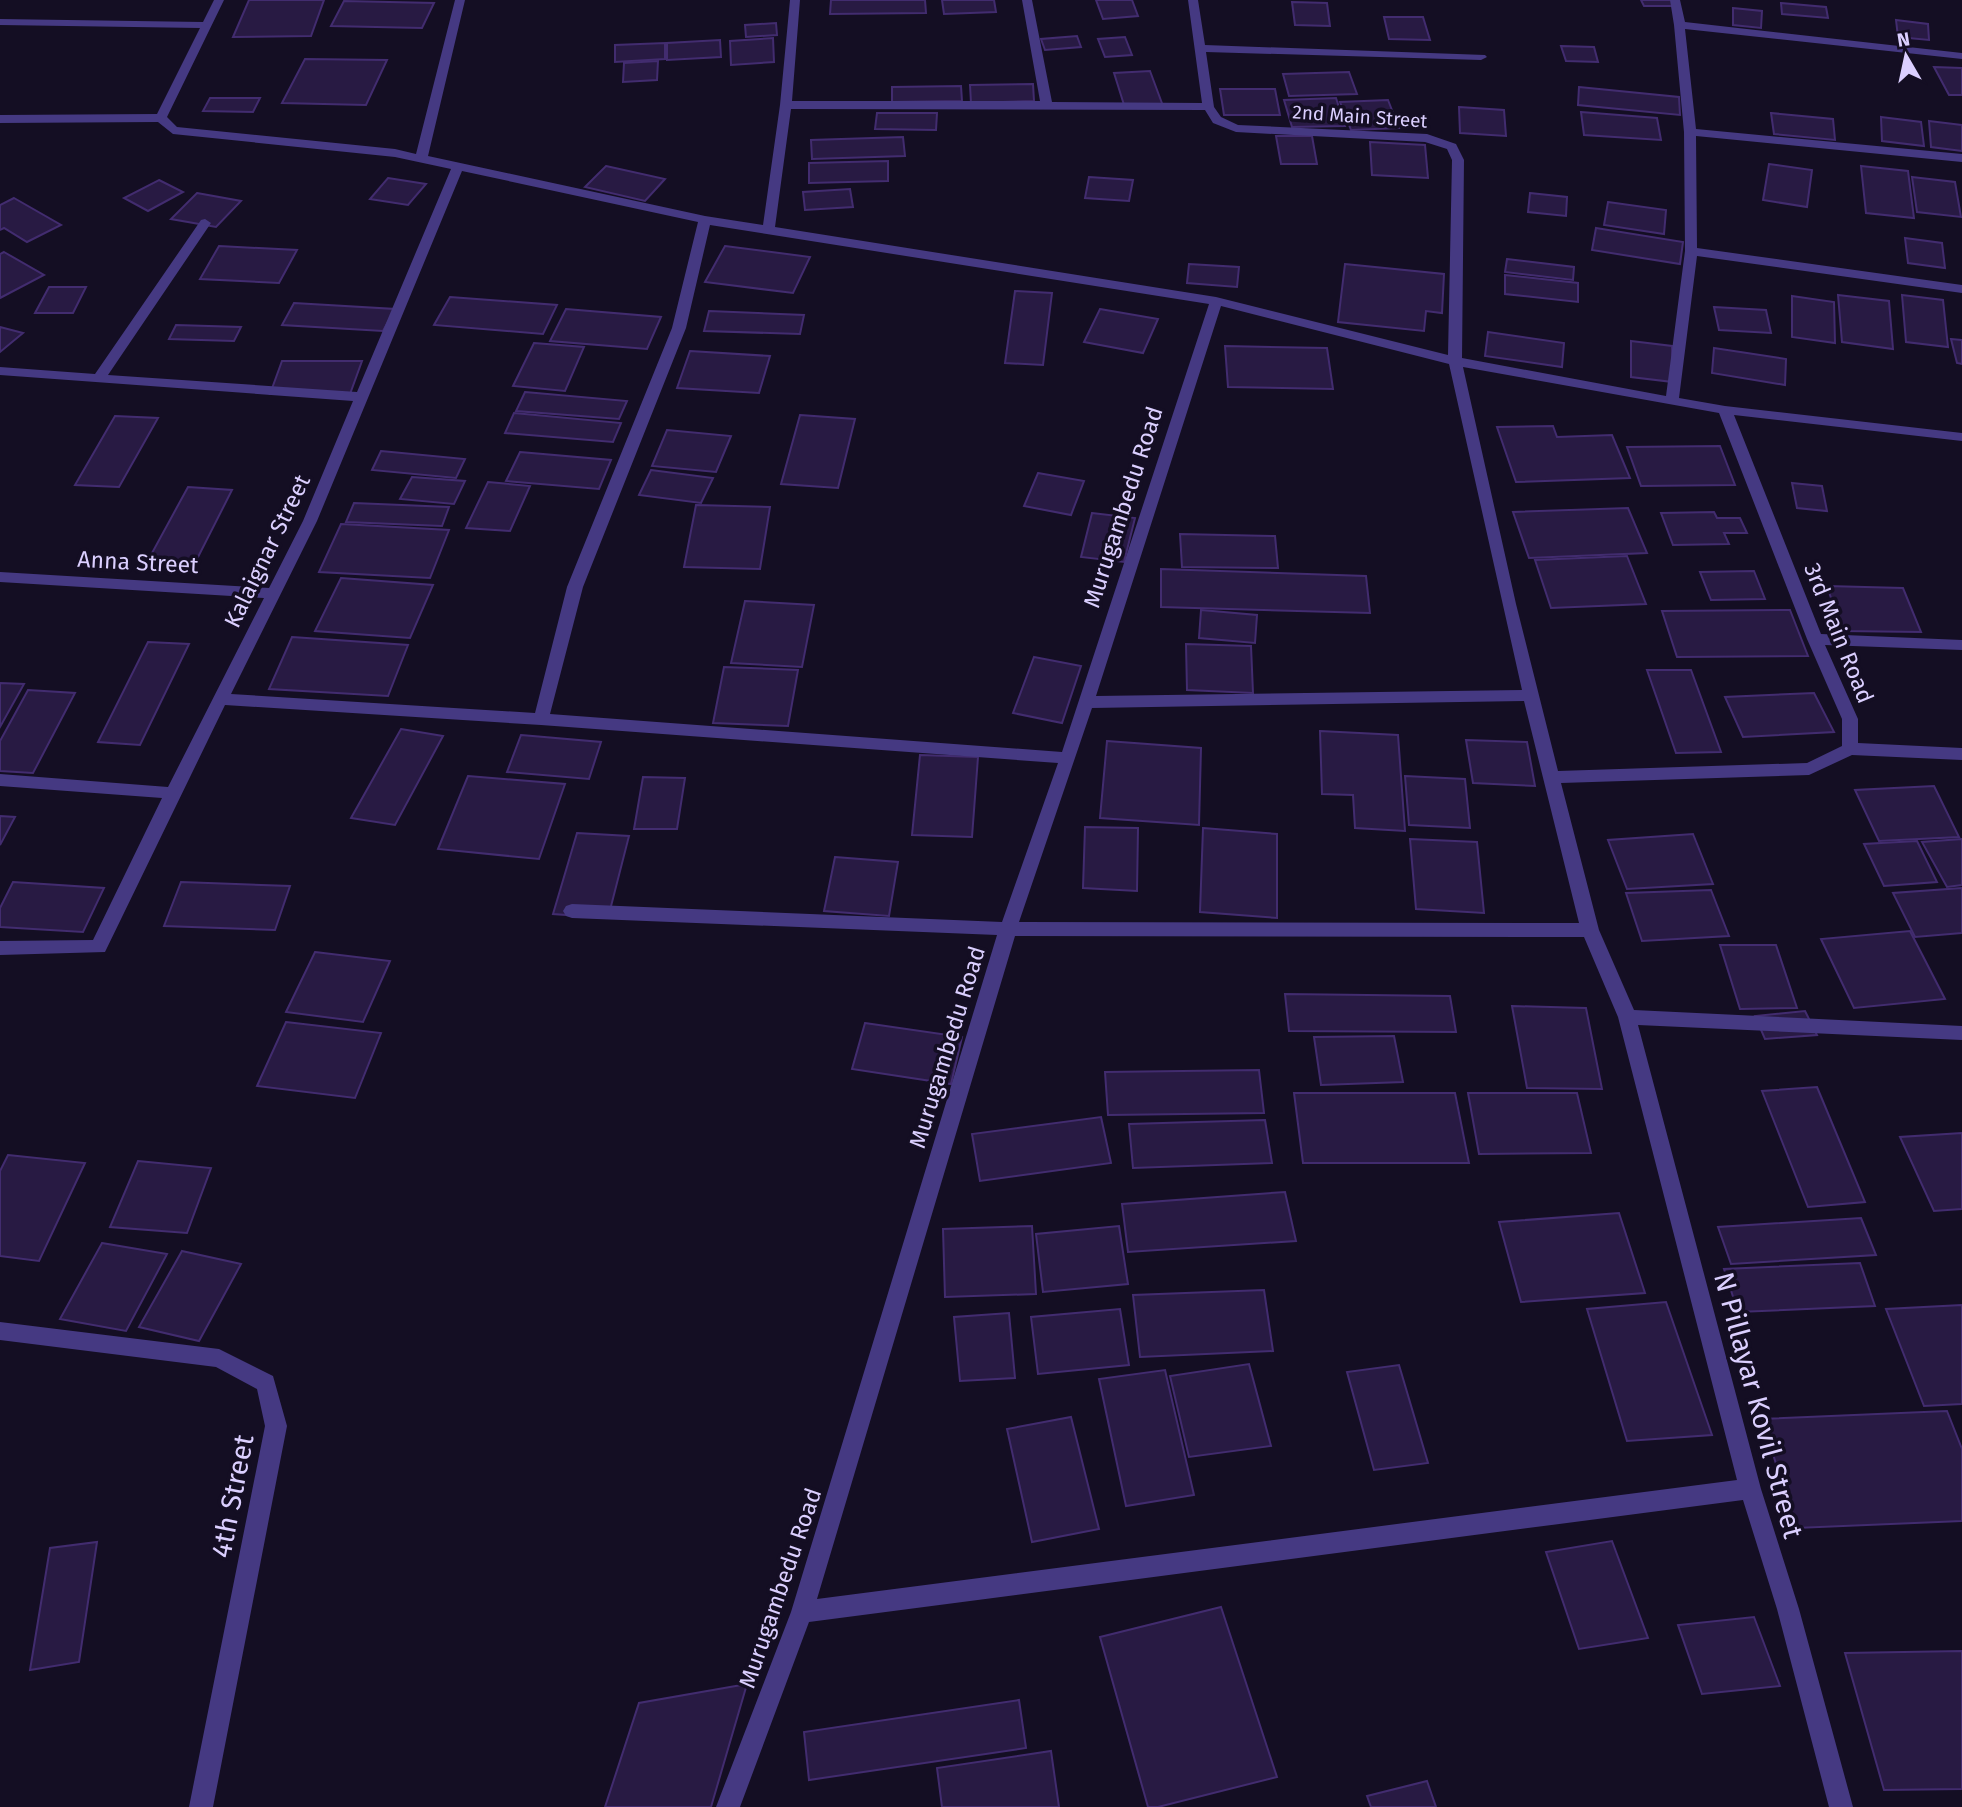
<svg xmlns="http://www.w3.org/2000/svg" width="1962" height="1807" viewBox="0 0 1962 1807" font-family="'Fira Sans',sans-serif">
	<style>
		.building { fill: #281a43; stroke: #422c6f; stroke-width: 2 }
		.lines { fill: none; stroke-linecap: round; stroke-linejoin: round }
		.minor { fill: #453982; fill-rule: evenodd }
		.labels { text-anchor: middle; stroke-width: 7; stroke-linejoin: round; paint-order: stroke }
		.far-street-label { font-size: 19px; fill: #dbcfff; stroke: #140e23 }
		.street-label { font-size: 23px; fill: #dbcfff; stroke: #140e23 }
		.near-street-label { font-size: 28px; fill: #dbcfff; stroke: #140e23 }
	</style>
	<rect width="100%" height="100%" fill="#140e23"/>
	<g class="building">
		<polygon points="249,0 324,0 311,36 233,37"/>
		<polygon points="831,0 925,0 926,13 830,14"/>
		<polygon points="942,0 994,0 996,12 944,14"/>
		<polygon points="1096,0 1132,0 1138,16 1103,19"/>
		<polygon points="1641,0 1672,0 1675,6 1644,6"/>
		<polygon points="344,1 434,3 422,28 331,26"/>
		<polygon points="1292,2 1327,3 1330,26 1295,25"/>
		<polygon points="1781,3 1826,7 1828,18 1782,14"/>
		<polygon points="1733,8 1762,11 1761,28 1733,25"/>
		<polygon points="1384,17 1423,17 1430,40 1389,39"/>
		<polygon points="1896,20 1928,24 1929,40 1898,37"/>
		<polygon points="776,23 777,35 746,37 745,25"/>
		<polygon points="1077,36 1081,47 1045,50 1041,39"/>
		<polygon points="1125,37 1132,55 1105,57 1098,39"/>
		<polygon points="773,38 774,62 731,65 730,41"/>
		<polygon points="720,40 721,57 667,60 667,43"/>
		<polygon points="665,43 665,59 615,62 615,45"/>
		<polygon points="1561,46 1594,47 1598,62 1566,61"/>
		<polygon points="305,59 387,60 366,105 282,103"/>
		<polygon points="658,61 657,80 623,82 624,63"/>
		<polygon points="1934,67 1962,68 1962,95 1949,95"/>
		<polygon points="1150,71 1163,106 1125,108 1114,73"/>
		<polygon points="1349,72 1357,94 1289,96 1283,74"/>
		<polygon points="1033,84 1034,101 971,103 970,85"/>
		<polygon points="961,86 962,101 892,102 892,87"/>
		<polygon points="1579,87 1679,97 1680,115 1578,105"/>
		<polygon points="1220,89 1275,89 1280,115 1224,115"/>
		<polygon points="210,98 260,98 253,112 203,111"/>
		<polygon points="1336,98 1345,126 1292,127 1284,100"/>
		<polygon points="1388,100 1399,128 1351,130 1340,102"/>
		<polygon points="1459,107 1504,110 1506,136 1460,133"/>
		<polygon points="1581,112 1657,118 1661,140 1584,135"/>
		<polygon points="877,113 937,113 936,130 875,129"/>
		<polygon points="1771,113 1833,119 1835,140 1774,134"/>
		<polygon points="1881,117 1921,122 1924,146 1882,141"/>
		<polygon points="1929,121 1962,125 1962,151 1931,147"/>
		<polygon points="1276,136 1312,136 1317,164 1281,164"/>
		<polygon points="903,137 905,156 812,159 811,140"/>
		<polygon points="1370,142 1425,145 1428,178 1372,175"/>
		<polygon points="888,161 888,181 809,183 809,163"/>
		<polygon points="1769,164 1812,170 1807,207 1763,200"/>
		<polygon points="606,166 665,179 645,201 585,187"/>
		<polygon points="1861,166 1908,171 1914,218 1866,213"/>
		<polygon points="1089,177 1133,180 1129,201 1085,198"/>
		<polygon points="1912,177 1955,182 1961,217 1917,212"/>
		<polygon points="388,178 426,184 408,205 370,199"/>
		<polygon points="159,180 183,192 148,211 124,198"/>
		<polygon points="850,189 853,207 805,210 803,192"/>
		<polygon points="197,193 241,201 216,227 171,219"/>
		<polygon points="1530,193 1567,197 1566,216 1528,212"/>
		<polygon points="14,198 61,225 27,242 4,228 0,230 0,205"/>
		<polygon points="1608,202 1666,210 1664,234 1604,225"/>
		<polygon points="1596,228 1683,242 1680,264 1592,250"/>
		<polygon points="1905,238 1942,243 1945,268 1908,263"/>
		<polygon points="219,246 297,250 279,283 200,279"/>
		<polygon points="725,246 810,257 793,293 705,282"/>
		<polygon points="4,252 44,275 0,298 0,254"/>
		<polygon points="1507,259 1574,267 1573,280 1505,272"/>
		<polygon points="1189,264 1239,267 1237,287 1187,283"/>
		<polygon points="1345,264 1444,274 1442,313 1426,311 1424,331 1338,322"/>
		<polygon points="1505,275 1578,283 1578,302 1505,294"/>
		<polygon points="49,287 86,287 73,313 35,313"/>
		<polygon points="1015,291 1052,293 1043,365 1005,363"/>
		<polygon points="1838,295 1889,301 1893,349 1842,342"/>
		<polygon points="1902,295 1943,300 1948,347 1906,342"/>
		<polygon points="1792,296 1834,302 1835,343 1792,337"/>
		<polygon points="450,297 557,305 543,334 434,325"/>
		<polygon points="294,303 395,309 383,331 282,325"/>
		<polygon points="1714,307 1766,310 1771,333 1719,330"/>
		<polygon points="566,309 661,317 647,349 550,341"/>
		<polygon points="1100,309 1158,319 1143,353 1084,342"/>
		<polygon points="709,311 804,315 800,334 704,331"/>
		<polygon points="176,325 241,327 234,341 169,339"/>
		<polygon points="0,327 23,333 0,352"/>
		<polygon points="1488,332 1564,343 1562,367 1485,356"/>
		<polygon points="1951,339 1962,340 1962,364 1957,363"/>
		<polygon points="1631,341 1672,346 1673,382 1631,377"/>
		<polygon points="534,343 584,347 565,391 513,386"/>
		<polygon points="1225,346 1327,348 1333,389 1228,387"/>
		<polygon points="1714,348 1786,359 1785,385 1712,373"/>
		<polygon points="690,351 770,356 759,393 677,388"/>
		<polygon points="282,361 362,361 350,394 270,394"/>
		<polygon points="525,392 627,401 619,419 516,411"/>
		<polygon points="514,413 621,423 613,442 505,433"/>
		<polygon points="800,415 855,419 838,488 781,484"/>
		<polygon points="115,416 158,418 119,487 75,485"/>
		<polygon points="1553,426 1557,437 1612,435 1630,478 1516,482 1497,427"/>
		<polygon points="667,430 731,436 716,472 652,466"/>
		<polygon points="1720,446 1735,485 1641,486 1627,447"/>
		<polygon points="381,451 465,459 456,478 372,470"/>
		<polygon points="520,452 611,460 599,489 506,481"/>
		<polygon points="651,470 713,478 701,503 639,495"/>
		<polygon points="1038,473 1084,481 1071,515 1024,506"/>
		<polygon points="412,477 465,481 454,504 400,499"/>
		<polygon points="488,482 530,486 510,531 466,528"/>
		<polygon points="1792,483 1822,486 1827,511 1797,508"/>
		<polygon points="188,487 232,490 193,567 146,564"/>
		<polygon points="354,503 449,507 442,526 346,522"/>
		<polygon points="696,505 770,507 760,569 684,567"/>
		<polygon points="1628,508 1647,553 1529,558 1513,512"/>
		<polygon points="1714,512 1717,518 1740,518 1747,533 1724,533 1729,544 1673,545 1661,513"/>
		<polygon points="1092,513 1135,518 1124,562 1081,557"/>
		<polygon points="341,524 449,530 430,578 319,572"/>
		<polygon points="1180,534 1275,536 1278,568 1182,567"/>
		<polygon points="1627,556 1646,604 1551,608 1535,560"/>
		<polygon points="1161,569 1366,576 1370,613 1161,607"/>
		<polygon points="1754,571 1765,599 1711,600 1700,572"/>
		<polygon points="341,578 433,585 410,638 315,631"/>
		<polygon points="1827,586 1903,588 1921,632 1842,631"/>
		<polygon points="745,601 814,605 802,667 731,663"/>
		<polygon points="1201,610 1257,615 1255,643 1199,638"/>
		<polygon points="1790,610 1808,656 1677,657 1662,611"/>
		<polygon points="292,637 408,645 388,696 269,689"/>
		<polygon points="148,642 189,644 140,745 98,742"/>
		<polygon points="1186,644 1251,646 1253,693 1187,690"/>
		<polygon points="1034,657 1081,666 1062,723 1013,713"/>
		<polygon points="724,667 798,670 788,726 713,723"/>
		<polygon points="1647,670 1691,670 1721,752 1676,753"/>
		<polygon points="0,683 24,684 0,727"/>
		<polygon points="28,690 75,693 33,773 0,771 0,741"/>
		<polygon points="1814,693 1834,732 1743,737 1725,697"/>
		<polygon points="401,729 443,736 395,825 351,818"/>
		<polygon points="1320,731 1398,735 1405,831 1355,828 1353,795 1322,794"/>
		<polygon points="521,735 601,742 589,779 507,772"/>
		<polygon points="1466,740 1527,742 1535,786 1473,783"/>
		<polygon points="1107,741 1201,748 1199,825 1100,818"/>
		<polygon points="920,755 978,757 972,837 912,835"/>
		<polygon points="468,776 565,784 539,859 438,849"/>
		<polygon points="1405,776 1465,779 1470,828 1409,825"/>
		<polygon points="643,777 685,778 677,829 634,829"/>
		<polygon points="1934,786 1959,837 1879,841 1855,790"/>
		<polygon points="0,816 15,817 0,845"/>
		<polygon points="1085,827 1138,828 1137,891 1083,888"/>
		<polygon points="1203,828 1277,834 1277,918 1200,912"/>
		<polygon points="577,833 629,836 608,918 553,914"/>
		<polygon points="1693,834 1713,884 1627,889 1608,840"/>
		<polygon points="1410,839 1477,842 1484,913 1416,909"/>
		<polygon points="1962,839 1962,885 1947,887 1922,842"/>
		<polygon points="1917,841 1937,882 1884,886 1864,844"/>
		<polygon points="835,857 898,862 889,916 824,911"/>
		<polygon points="13,882 104,888 83,932 0,927 0,908"/>
		<polygon points="181,882 290,886 275,930 164,926"/>
		<polygon points="1962,888 1962,933 1915,937 1893,893"/>
		<polygon points="1711,890 1729,936 1642,941 1626,893"/>
		<polygon points="1910,931 1945,999 1854,1008 1821,939"/>
		<polygon points="1720,945 1776,945 1797,1008 1740,1009"/>
		<polygon points="315,952 390,961 363,1022 286,1012"/>
		<polygon points="1285,994 1450,996 1456,1032 1289,1031"/>
		<polygon points="1512,1006 1586,1008 1602,1089 1527,1088"/>
		<polygon points="1805,1011 1817,1035 1765,1039 1755,1016"/>
		<polygon points="286,1022 381,1033 355,1098 257,1086"/>
		<polygon points="865,1023 962,1037 951,1084 852,1069"/>
		<polygon points="1394,1036 1403,1082 1321,1085 1314,1037"/>
		<polygon points="1259,1070 1264,1113 1108,1115 1105,1072"/>
		<polygon points="1817,1087 1865,1202 1808,1207 1762,1091"/>
		<polygon points="1294,1093 1455,1093 1469,1163 1303,1163"/>
		<polygon points="1468,1093 1577,1093 1591,1153 1479,1154"/>
		<polygon points="1101,1117 1111,1163 980,1181 972,1134"/>
		<polygon points="1265,1120 1272,1163 1133,1168 1129,1124"/>
		<polygon points="1962,1133 1962,1209 1934,1211 1900,1137"/>
		<polygon points="8,1155 85,1163 39,1261 0,1256 0,1171"/>
		<polygon points="138,1161 211,1168 187,1233 110,1227"/>
		<polygon points="1285,1192 1296,1241 1128,1252 1122,1204"/>
		<polygon points="1619,1213 1645,1293 1521,1302 1499,1222"/>
		<polygon points="1861,1218 1876,1255 1731,1264 1718,1227"/>
		<polygon points="1032,1226 1036,1294 945,1297 943,1229"/>
		<polygon points="1119,1226 1128,1284 1043,1292 1036,1234"/>
		<polygon points="102,1243 167,1254 126,1331 60,1319"/>
		<polygon points="182,1251 241,1264 199,1341 139,1327"/>
		<polygon points="1860,1263 1875,1306 1738,1312 1724,1269"/>
		<polygon points="1264,1290 1273,1351 1140,1357 1133,1295"/>
		<polygon points="1666,1302 1712,1435 1627,1441 1587,1309"/>
		<polygon points="1962,1305 1962,1404 1924,1406 1886,1309"/>
		<polygon points="1120,1309 1129,1365 1038,1374 1031,1317"/>
		<polygon points="1009,1313 1015,1378 960,1381 954,1317"/>
		<polygon points="1249,1364 1271,1446 1189,1457 1170,1376"/>
		<polygon points="1399,1365 1428,1463 1374,1470 1347,1372"/>
		<polygon points="1165,1370 1194,1495 1126,1506 1099,1379"/>
		<polygon points="1947,1411 1962,1449 1962,1521 1796,1528 1762,1419"/>
		<polygon points="1071,1417 1099,1529 1032,1542 1007,1429"/>
		<polygon points="1612,1541 1648,1638 1579,1649 1546,1552"/>
		<polygon points="97,1542 79,1662 30,1670 50,1548"/>
		<polygon points="1221,1607 1277,1777 1158,1807 1148,1807 1100,1637"/>
		<polygon points="1754,1617 1780,1686 1702,1694 1678,1625"/>
		<polygon points="1962,1651 1962,1789 1884,1790 1845,1653"/>
		<polygon points="747,1684 711,1807 605,1807 639,1703"/>
		<polygon points="1019,1700 1026,1748 809,1780 804,1732"/>
		<polygon points="1051,1751 1059,1807 942,1807 937,1768"/>
		<polygon points="1427,1781 1436,1807 1371,1807 1367,1796"/>
	</g>
	<g class="lines">
		<g class="minor">
			<path d="M214,0H224L167,117L177,127L395,149L416,154L455,0H465L428,156L705,216L763,225L780,105L790,0H800L792,101H1040L1022,0H1032L1052,102L1202,103L1188,0H1198L1205,45L1485,55L1487,57L1481,60L1206,52L1214,107L1221,117L1238,125L1427,134L1456,144L1464,160L1462,358L1666,396L1685,251L1684,132L1674,25L1670,0H1680L1685,22L1962,53V59L1685,29L1696,129L1962,154V162L1696,136L1697,248L1962,285V293L1697,256L1679,398L1725,406L1962,433V441L1734,415L1821,634L1962,640V650L1825,645L1858,719V743L1962,748V760L1852,755L1809,775L1561,783L1599,930L1634,1010L1962,1026V1040L1638,1025L1761,1489L1799,1609L1853,1807H1829L1777,1609L1743,1500L809,1622L740,1807H716L791,1612L997,935L572,918L566,916L563,911L566,906L572,904L1002,922L1058,763L541,725L225,705L105,952L0,955V941L93,940L162,798L0,786V774L168,787L264,598L0,582V572L269,588L303,521L353,401L0,375V367L95,374L201,220L205,219L211,223L108,375L357,392L451,169L395,157L173,134L158,122L0,123V115L157,114L200,28L0,25V19L203,22ZM791,109L1205,110L1213,123L1236,132L1425,142L1447,149L1452,160L1448,355L1216,297L775,227ZM462,171L698,222L672,328L567,587L535,713L231,694L317,521ZM710,225L1209,304L1062,752L550,714L583,587L686,328ZM1221,306L1449,364L1522,690L1096,696ZM1463,367L1719,413L1807,639L1842,719V746L1807,763L1558,771L1516,604ZM1524,701L1579,923L1019,922L1092,708ZM1015,936L1584,937L1618,1017L1737,1480L817,1599Z"/>
			<polygon points="0,1322 219,1349 273,1376 287,1426 213,1807 189,1807 265,1426 257,1389 216,1367 0,1340"/>
		</g>
	</g>
	<g class="labels">
		<g class="far-street-label">
			<text transform="translate(1360 116) rotate(4)" y="7">2nd Main Street</text>
		</g>
		<g class="street-label">
			<text transform="translate(1123 507) rotate(-72)" y="8">Murugambedu Road</text>
			<text transform="translate(267 551) rotate(-64)" y="8">Kalaignar Street</text>
			<text transform="translate(138 562) rotate(3)" y="8">Anna Street</text>
			<text transform="translate(1839 633) rotate(68)" y="8">3rd Main Road</text>
			<text transform="translate(947 1047) rotate(-73)" y="8">Murugambedu Road</text>
			<text transform="translate(780 1588) rotate(-71)" y="8">Murugambedu Road</text>
		</g>
		<g class="near-street-label">
			<text transform="translate(1759 1405) rotate(75)" y="10">N Pillayar Kovil Street</text>
			<text transform="translate(232 1496) rotate(-79)" y="10">4th Street</text>
		</g>
	</g>
	<g transform="translate(1906 56) rotate(351)" stroke="#140e23" stroke-width="5" paint-order="stroke">
	<path d="M0-5L12 26L0 18L-12 26Z" fill="#dbcfff"/>
	<text y="-10" font-size="19" font-weight="bold" text-anchor="middle" fill="#dbcfff">N</text>
	</g>
</svg>
